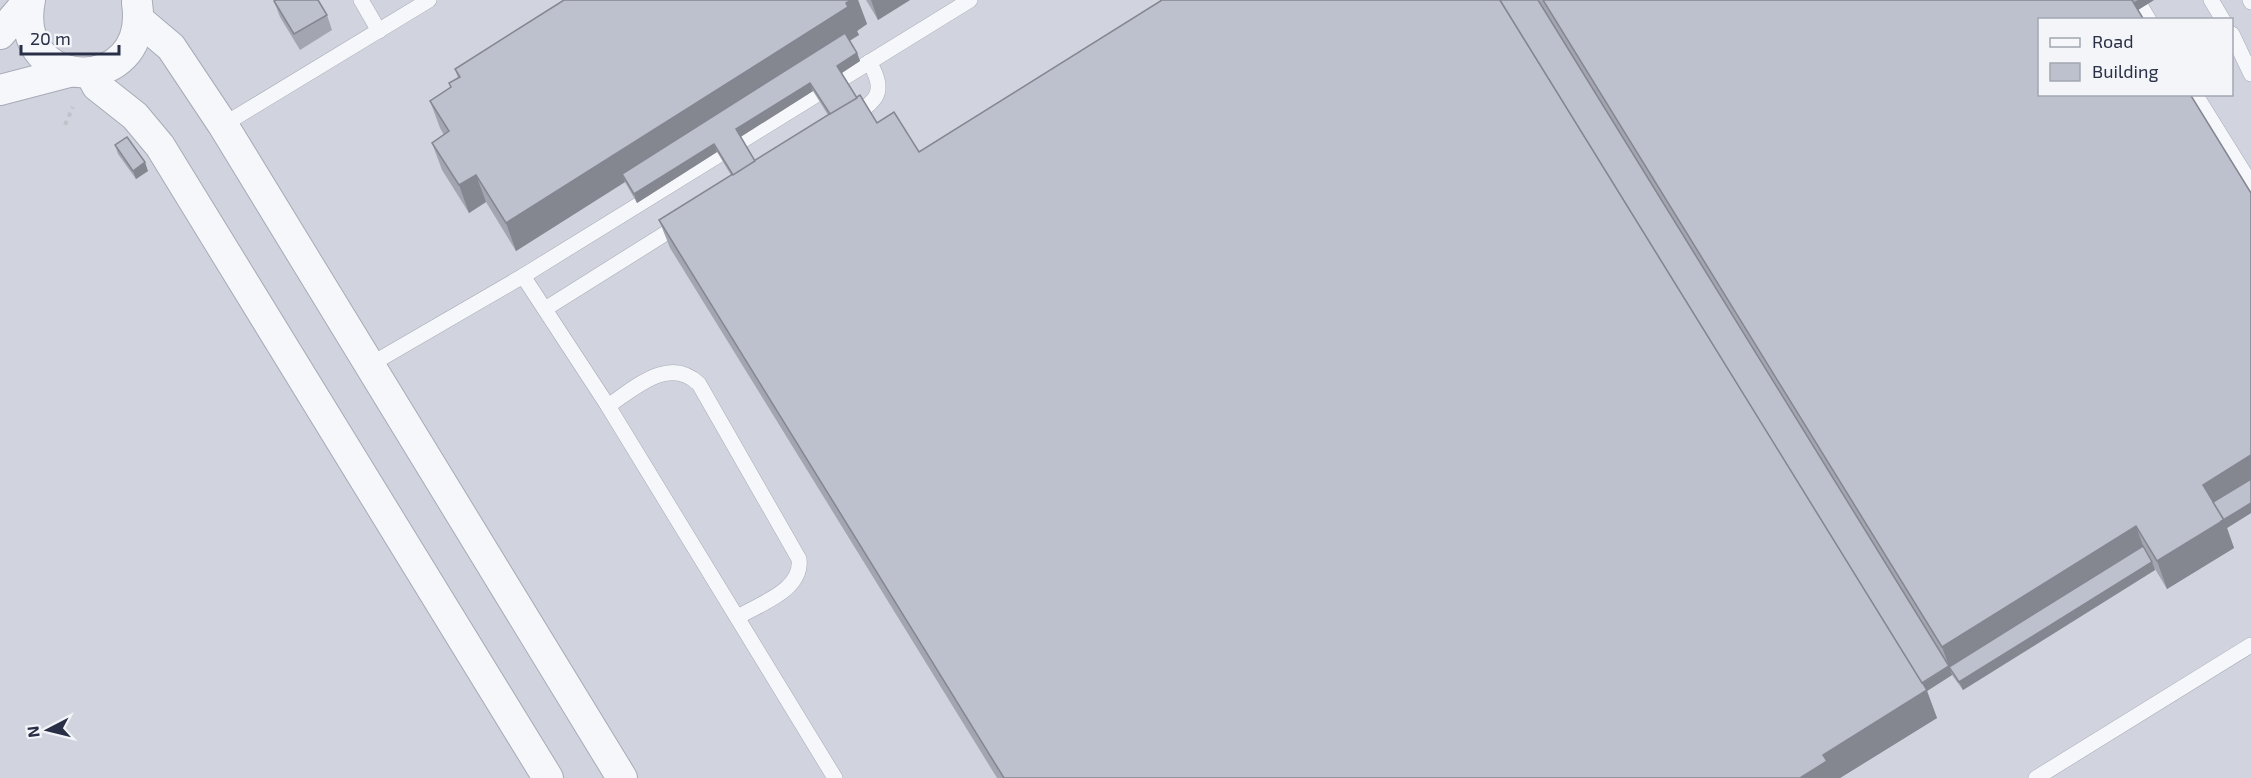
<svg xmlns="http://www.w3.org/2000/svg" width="2251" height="778" viewBox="0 0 2251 778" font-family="'Exo 2',sans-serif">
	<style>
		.built { fill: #d1d4de; fill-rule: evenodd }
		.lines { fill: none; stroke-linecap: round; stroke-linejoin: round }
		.service-casing { stroke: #a7abb7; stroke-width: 16 }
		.minor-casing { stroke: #a7abb7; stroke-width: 32 }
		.path { stroke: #c1c3cb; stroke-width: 4; stroke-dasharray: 4.5 4.5; stroke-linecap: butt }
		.service { stroke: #f6f7fa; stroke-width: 15 }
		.minor { stroke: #f6f7fa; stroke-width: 30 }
		.wall { fill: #a3a5b0; fill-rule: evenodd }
		.shaded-wall { fill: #848690 }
		.building { fill: #bdc0cd; stroke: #848690; stroke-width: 1.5 }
	</style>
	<rect width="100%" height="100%" fill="#e3e5ec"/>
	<path class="built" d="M0,0H2251V778H0ZM2040,20H2232V94H2040Z"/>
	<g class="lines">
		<defs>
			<g id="service">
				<polyline points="361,0 379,31"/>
				<polyline points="2137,0 2149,20"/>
				<polyline points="2211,0 2223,20"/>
				<polyline points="2250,0 2251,2"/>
				<polyline points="2232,34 2251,74"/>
				<polyline points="2195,94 2251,184"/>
				<path d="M850,118C876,101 888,93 869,62"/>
				<polyline points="223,125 429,0"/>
				<polyline points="523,276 608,406 835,778"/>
				<polyline points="545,309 682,223"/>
				<polyline points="368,366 523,276 970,0"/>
				<path d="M608,406C635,388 669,355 699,384L799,559C803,590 761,603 738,617"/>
				<polyline points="2036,778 2251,645"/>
			</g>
			<g id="minor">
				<path d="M30,0C11,94 151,98 137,3"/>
				<polyline points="139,20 171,47 223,125 622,778"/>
				<polyline points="0,34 29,0"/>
				<polyline points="90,73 97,86 135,116 160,146 548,778"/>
				<polyline points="0,90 69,72"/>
			</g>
		</defs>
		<use href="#service" class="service-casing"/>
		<use href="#minor" class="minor-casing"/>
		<polyline class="path" points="65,125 73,107"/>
		<use href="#service" class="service"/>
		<use href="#minor" class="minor"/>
	</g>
	<g class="wall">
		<path d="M564,0H858L867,24L857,31L859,35L849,40L857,53L860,61L842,73L857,98L877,123L919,152L1162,0H2154L2138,10L2251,193V513L2227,528L2234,548L2167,589L2155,569V570L1963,690L1952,675L1927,691L1937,718L1840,778H997L670,248L659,220L731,175L717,152L637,203L625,182L516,251L486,202L469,213L442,170L432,143L444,135L440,128L430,101L451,87L449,83L458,78L455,69ZM813,91L828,115L755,161L740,137Z"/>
		<polygon points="866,0 910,0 878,20"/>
		<polygon points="274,1 327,15 332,30 300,50 280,17"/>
		<polygon points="115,145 148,171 136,179 118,154"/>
	</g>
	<g class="shaded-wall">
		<polygon points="851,0 858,0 867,24 857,31 859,35 626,181 622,174 625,182 516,251 506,223"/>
		<polygon points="871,0 910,0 878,20"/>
		<polygon points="2138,0 2154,0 2133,13 2130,5"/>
		<polygon points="857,53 860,61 840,74 837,66"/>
		<polygon points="810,83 813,91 739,138 736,129"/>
		<polygon points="714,144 717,152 637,203 634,194"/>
		<polygon points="145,162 148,171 136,179 133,171"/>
		<polygon points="476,175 486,202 469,213 459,185"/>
		<polygon points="2251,455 2251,489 2214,512 2203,485"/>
		<polygon points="2251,503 2251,513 2227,528 2234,548 2167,589 2157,561"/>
		<polygon points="2136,526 2146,554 1949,667 1952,675 1927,691 1937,718 1840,778 1800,778 1823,755 1919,686 1949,666 1942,647"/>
		<polygon points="2152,562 2155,570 1963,690 1959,682"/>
	</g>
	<g class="building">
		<polygon points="276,0 318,0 327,15 294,34 274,1"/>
		<polygon points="564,0 851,0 846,3 848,7 506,223 476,175 459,185 432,143 449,131 430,101 451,87 449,83 460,77 455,69"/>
		<polygon points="1162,0 1500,0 1927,690 1823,755 1827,761 1800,778 1004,778 659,220 860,95 877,123 894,112 919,152"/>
		<polygon points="1500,0 1538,0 1949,666 1922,683"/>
		<polygon points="1543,0 2132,0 2144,20 2040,20 2040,94 2190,94 2251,193 2251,455 2203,485 2224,520 2157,561 2136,526 1942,647"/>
		<polygon points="845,33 857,53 837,66 857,98 830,114 810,83 736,129 755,161 733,175 714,144 634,194 622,174"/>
		<polygon points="127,137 145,162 133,171 115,145"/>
		<polygon points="2251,479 2251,503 2220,522 2224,520 2213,502"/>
		<polygon points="2143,546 2152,562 1959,682 1949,667"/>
	</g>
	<rect x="2038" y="18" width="195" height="78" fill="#f3f5f9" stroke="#a2a6b1" stroke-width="1.5"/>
	<rect x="2050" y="38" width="30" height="9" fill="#f6f7fa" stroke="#a2a6b1" stroke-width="1.5"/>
	<text x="2092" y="48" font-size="18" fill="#292f46">Road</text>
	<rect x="2050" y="63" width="30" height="18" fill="#bdc0cd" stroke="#a2a6b1" stroke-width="1.5"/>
	<text x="2092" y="78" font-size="18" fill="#292f46">Building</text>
	<g transform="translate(48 730) rotate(263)" stroke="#f3f5f9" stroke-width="4.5" paint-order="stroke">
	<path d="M0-4.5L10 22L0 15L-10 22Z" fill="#292f46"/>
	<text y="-9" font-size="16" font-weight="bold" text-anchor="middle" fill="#292f46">N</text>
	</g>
	<path d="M21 45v9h98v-9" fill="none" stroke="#292f46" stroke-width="3"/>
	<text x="30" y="45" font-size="18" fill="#292f46" stroke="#f3f5f9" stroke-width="4.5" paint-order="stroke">20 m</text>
</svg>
